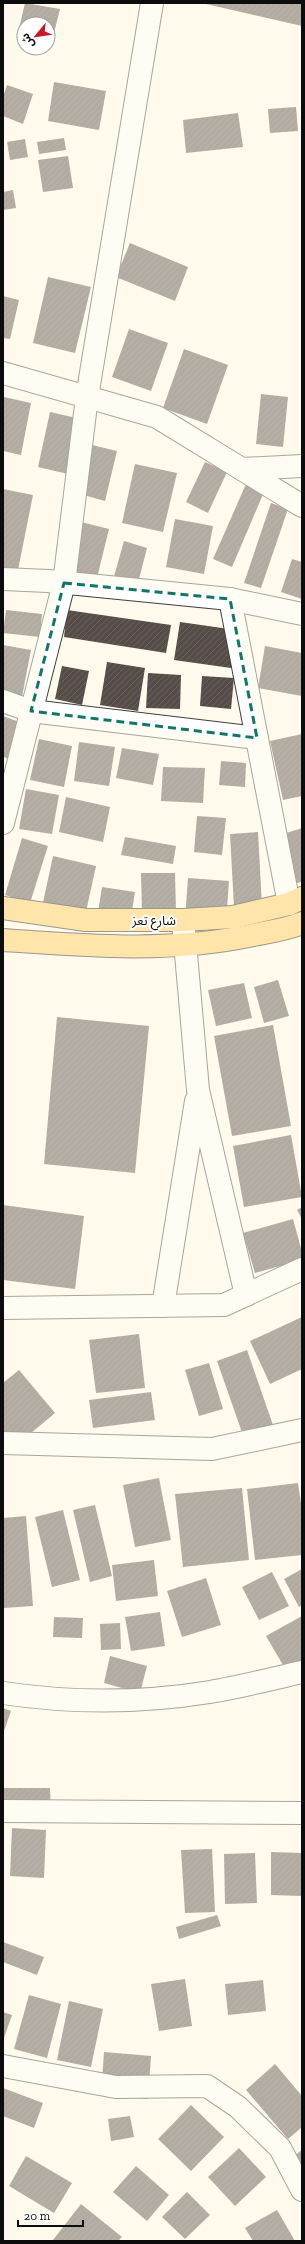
<svg xmlns="http://www.w3.org/2000/svg" width="305" height="2244" viewBox="0 0 305 2244" font-family="'Zilla Slab','Noto Sans Arabic',serif">
	<style>
		.building { fill: url(#building-hatch) }
		.lines { fill: none; stroke-linecap: round; stroke-linejoin: round }
		.minor-casing { stroke: #3f3f3f; stroke-width: 24 }
		.major-casing { stroke: #1d1d1d; stroke-width: 24 }
		.minor { stroke: #fff; stroke-width: 22 }
		.major { stroke: #ffcd5b; stroke-width: 22 }
		.marked { fill: none; stroke: #0f766e; stroke-width: 3; stroke-dasharray: 8 5; stroke-linejoin: round }
		.labels { text-anchor: middle; stroke-width: 4; stroke-linejoin: round; paint-order: stroke }
		.street-label { font-size: 13px; fill: #0c0c0c; stroke: #fff }
	</style>
	<defs>
		<pattern id="building-hatch" width="6" height="6" patternUnits="userSpaceOnUse"><rect width="6" height="6" fill="#564c48"/><path d="M-1 1l2-2M0 6l6-6M5 7l2-2" fill="none" stroke="#69615e"/></pattern>
	</defs>
	<rect width="100%" height="100%" fill="#fffaeb"/>
	<g class="building">
		<polygon points="25,3 60,9 52,41 48,40 48,24 24,24 24,35 18,33"/>
		<polygon points="206,3 302,3 302,26 206,4"/>
		<polygon points="54,82 106,91 99,130 48,121"/>
		<polygon points="7,85 33,94 23,124 3,116 3,97"/>
		<polygon points="296,107 298,131 270,133 268,109"/>
		<polygon points="238,113 243,147 186,153 183,120"/>
		<polygon points="64,138 66,150 39,154 37,142"/>
		<polygon points="25,139 28,157 10,160 7,142"/>
		<polygon points="68,156 73,188 43,192 38,160"/>
		<polygon points="13,190 16,208 3,210 3,192"/>
		<polygon points="130,243 188,267 175,301 116,277"/>
		<polygon points="48,277 91,287 75,353 33,343"/>
		<polygon points="3,296 19,300 10,339 3,338"/>
		<polygon points="129,329 168,343 151,391 112,377"/>
		<polygon points="184,349 228,365 207,424 163,408"/>
		<polygon points="261,394 288,397 283,447 256,444"/>
		<polygon points="4,397 31,403 21,455 3,451"/>
		<polygon points="50,412 81,419 68,474 38,467"/>
		<polygon points="92,445 117,451 105,501 80,494"/>
		<polygon points="205,462 227,472 208,513 186,502"/>
		<polygon points="135,464 177,473 163,532 122,523"/>
		<polygon points="246,484 264,492 232,567 213,559"/>
		<polygon points="3,489 33,495 16,580 3,578"/>
		<polygon points="271,503 288,509 261,588 244,583"/>
		<polygon points="175,519 213,526 204,574 166,567"/>
		<polygon points="81,522 109,529 95,586 66,578"/>
		<polygon points="124,541 147,548 137,587 113,580"/>
		<polygon points="292,559 302,562 302,599 281,592"/>
		<polygon points="6,610 42,614 40,637 3,633"/>
		<polygon points="67,610 171,625 166,653 64,637"/>
		<polygon points="180,622 236,630 231,668 174,660"/>
		<polygon points="3,645 31,650 20,707 3,704"/>
		<polygon points="265,646 302,653 302,696 258,688"/>
		<polygon points="107,662 145,668 138,711 100,705"/>
		<polygon points="62,666 89,671 82,705 55,699"/>
		<polygon points="148,673 181,675 180,709 146,708"/>
		<polygon points="202,676 234,678 231,709 200,706"/>
		<polygon points="3,716 22,723 10,759 3,757"/>
		<polygon points="302,734 302,796 283,800 270,741"/>
		<polygon points="39,739 72,746 64,787 30,780"/>
		<polygon points="79,742 115,747 109,786 74,781"/>
		<polygon points="122,748 159,754 153,785 116,778"/>
		<polygon points="221,761 246,763 245,787 219,785"/>
		<polygon points="163,767 205,768 203,803 161,801"/>
		<polygon points="26,789 59,795 52,834 19,829"/>
		<polygon points="66,797 110,807 103,842 59,832"/>
		<polygon points="197,816 226,818 222,855 194,852"/>
		<polygon points="302,828 302,882 296,883 280,835"/>
		<polygon points="258,832 262,906 234,907 230,834"/>
		<polygon points="125,837 176,846 173,864 121,855"/>
		<polygon points="22,838 48,846 30,903 5,895"/>
		<polygon points="53,856 96,866 84,921 41,912"/>
		<polygon points="141,873 175,873 176,912 142,913"/>
		<polygon points="188,878 229,881 226,922 185,919"/>
		<polygon points="102,887 135,892 129,930 96,925"/>
		<polygon points="278,980 289,1016 264,1023 254,987"/>
		<polygon points="244,983 252,1018 216,1026 208,990"/>
		<polygon points="57,1017 149,1026 135,1173 44,1164"/>
		<polygon points="273,1025 291,1126 232,1136 214,1036"/>
		<polygon points="291,1135 302,1197 244,1207 233,1146"/>
		<polygon points="3,1205 84,1216 75,1289 3,1280"/>
		<polygon points="302,1207 302,1219 297,1210"/>
		<polygon points="293,1219 302,1252 302,1260 255,1273 243,1233"/>
		<polygon points="302,1317 302,1369 270,1384 250,1341"/>
		<polygon points="139,1334 145,1388 96,1393 89,1340"/>
		<polygon points="247,1350 275,1431 245,1441 217,1361"/>
		<polygon points="209,1363 223,1409 199,1416 185,1370"/>
		<polygon points="19,1370 55,1413 12,1449 3,1439 3,1383"/>
		<polygon points="151,1392 155,1420 93,1428 89,1400"/>
		<polygon points="159,1478 171,1540 135,1547 123,1485"/>
		<polygon points="298,1483 302,1510 302,1555 255,1560 247,1489"/>
		<polygon points="242,1488 249,1560 183,1567 175,1494"/>
		<polygon points="95,1505 112,1576 90,1582 73,1510"/>
		<polygon points="63,1510 80,1580 52,1587 35,1517"/>
		<polygon points="26,1516 33,1606 4,1608 3,1518"/>
		<polygon points="154,1560 158,1596 116,1601 112,1565"/>
		<polygon points="302,1569 302,1605 299,1607 284,1579"/>
		<polygon points="272,1572 289,1606 259,1620 242,1587"/>
		<polygon points="206,1578 221,1625 182,1637 167,1591"/>
		<polygon points="160,1612 165,1646 131,1651 125,1617"/>
		<polygon points="302,1616 302,1664 287,1672 266,1636"/>
		<polygon points="54,1617 83,1618 82,1638 53,1637"/>
		<polygon points="120,1623 121,1649 101,1650 100,1624"/>
		<polygon points="110,1656 147,1666 140,1693 104,1683"/>
		<polygon points="3,1708 11,1711 3,1734"/>
		<polygon points="3,1788 50,1788 51,1811 3,1811"/>
		<polygon points="12,1828 46,1830 44,1878 10,1876"/>
		<polygon points="212,1849 215,1912 185,1913 181,1850"/>
		<polygon points="271,1852 302,1853 302,1896 271,1895"/>
		<polygon points="255,1853 257,1903 225,1904 224,1854"/>
		<polygon points="217,1915 221,1926 179,1939 176,1927"/>
		<polygon points="3,1942 44,1957 37,1975 3,1962"/>
		<polygon points="185,1979 192,2026 159,2031 151,1984"/>
		<polygon points="263,1980 266,2011 228,2015 225,1984"/>
		<polygon points="29,1995 61,2004 47,2058 14,2049"/>
		<polygon points="69,2001 103,2009 91,2067 57,2060"/>
		<polygon points="3,2012 12,2015 3,2041"/>
		<polygon points="104,2052 151,2056 148,2099 101,2096"/>
		<polygon points="275,2064 302,2096 302,2127 288,2139 246,2090"/>
		<polygon points="3,2088 43,2103 34,2128 3,2116"/>
		<polygon points="191,2105 224,2137 191,2171 158,2139"/>
		<polygon points="130,2116 134,2137 111,2141 108,2119"/>
		<polygon points="239,2148 266,2177 235,2206 208,2177"/>
		<polygon points="302,2150 302,2174 291,2158"/>
		<polygon points="26,2156 72,2183 54,2213 9,2186"/>
		<polygon points="136,2166 169,2195 147,2221 113,2192"/>
		<polygon points="187,2192 210,2215 185,2239 162,2217"/>
		<polygon points="81,2204 122,2237 118,2241 53,2240"/>
		<polygon points="277,2210 295,2241 253,2241 245,2228"/>
	</g>
	<g class="lines">
		<defs>
			<g id="minor">
				<polyline points="3,373 157,417 302,506"/>
				<polyline points="242,469 302,466"/>
				<polyline points="3,579 48,581 230,599 302,614"/>
				<polyline points="230,599 289,904"/>
				<polyline points="3,701 31,711 257,738"/>
				<polyline points="3,823 64,583 87,397 152,3"/>
				<polyline points="183,920 198,1090 246,1295"/>
				<polyline points="163,1306 196,1101"/>
				<polyline points="3,1308 224,1305 302,1269"/>
				<polyline points="3,1443 212,1449 302,1430"/>
				<path d="M3,1693C70,1703 142,1703 210,1692C240,1687 271,1679 302,1672"/>
				<polyline points="3,1811 302,1813"/>
				<polyline points="3,2066 116,2087 207,2086 238,2107 280,2148 302,2190"/>
			</g>
			<g id="major">
				<polyline points="3,908 86,920 183,920 233,917 289,904 302,898"/>
				<path d="M3,940C88,946 174,953 258,934C273,931 288,929 302,923"/>
			</g>
		</defs>
		<use href="#minor" class="minor-casing"/>
		<use href="#major" class="major-casing"/>
		<use href="#minor" class="minor"/>
		<use href="#major" class="major"/>
	</g>
	<path d="M0 0H305V2244H0ZM64,583L230,599L257,738L31,711Z" fill="#fffaeb" fill-opacity=".55" fill-rule="evenodd"/>
	<path class="marked" d="M64,583L230,599L257,738L31,711Z"/>
	<g class="labels">
		<g class="street-label">
			<text x="154" y="925">شارع تعز</text>
		</g>
	</g>
	<rect width="305" height="2244" fill="none" stroke="#0c0c0c" stroke-width="8"/>
	<g transform="translate(36 36) rotate(241)"><circle r="19" fill="#ffffff" stroke="#9e9e9e"/>
	<path d="M0-3L7 15L0 10L-7 15Z" fill="#c8182c"/>
	<text y="-6" font-size="11" font-weight="bold" text-anchor="middle" fill="#0c0c0c">ش</text>
	</g>
	<path d="M18 2220v6h65v-6" fill="none" stroke="#0c0c0c" stroke-width="2"/>
	<text x="24" y="2220" font-size="12" fill="#0c0c0c" stroke="#ffffff" stroke-width="3" paint-order="stroke">20 m</text>
</svg>
